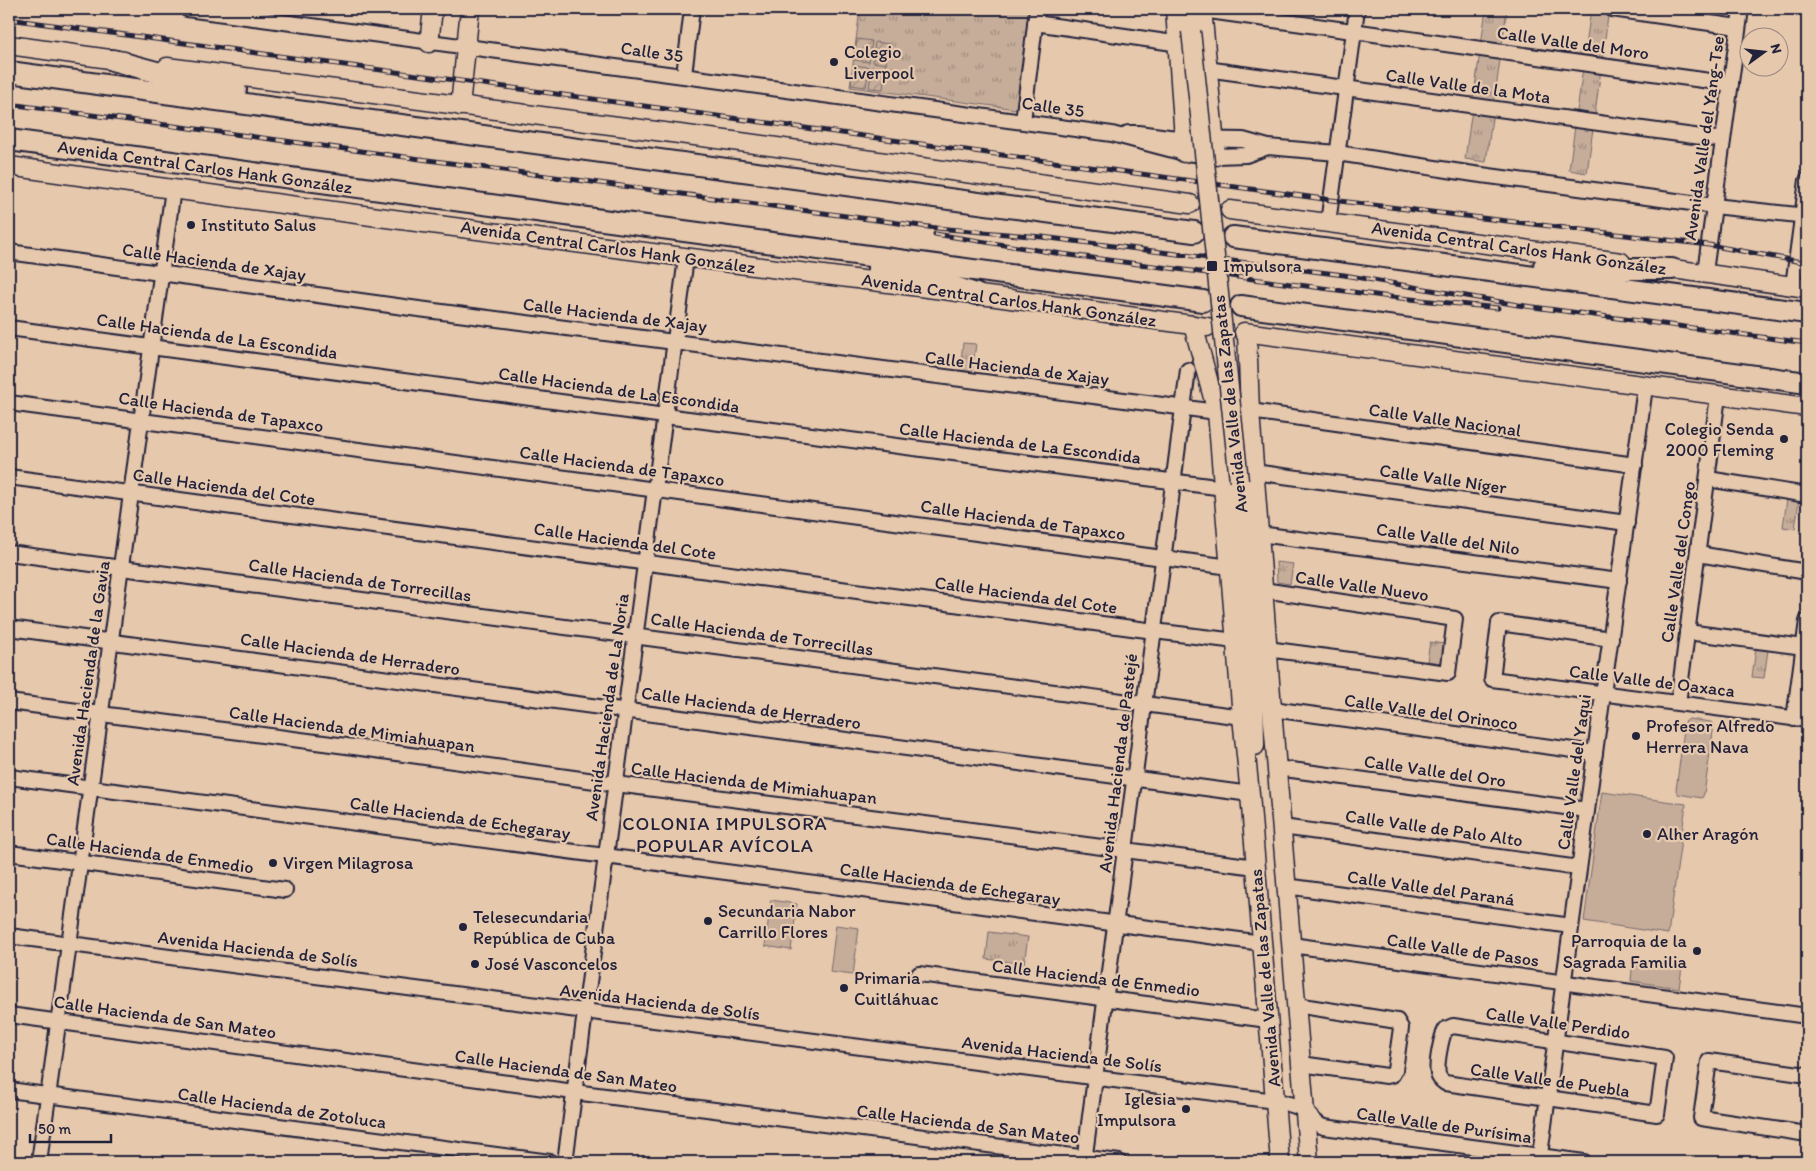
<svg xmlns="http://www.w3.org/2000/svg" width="1816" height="1171" viewBox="0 0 1816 1171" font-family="Itim,sans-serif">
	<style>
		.grass { fill: url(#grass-tufts); stroke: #74686a }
		.garden { fill: url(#garden-furrows); stroke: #74686a }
		.pitch { fill: #c6ad9a; stroke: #74686a }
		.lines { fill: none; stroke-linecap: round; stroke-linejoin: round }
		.minor-casing { stroke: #22223b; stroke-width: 18 }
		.major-casing { stroke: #22223b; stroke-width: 21 }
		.highway-casing { stroke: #22223b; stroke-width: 24 }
		.minor { stroke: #e6c8ad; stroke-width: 14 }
		.major { stroke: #e6c8ad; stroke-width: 18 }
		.highway { stroke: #e6c8ad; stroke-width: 20 }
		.rail-casing { stroke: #22223b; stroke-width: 5 }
		.rail { stroke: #e6c8ad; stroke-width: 3; stroke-dasharray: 9; stroke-linecap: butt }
		.major-bridge-casing { stroke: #22223b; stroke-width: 21; stroke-linecap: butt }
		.major-bridge { stroke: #e6c8ad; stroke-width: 18 }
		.poi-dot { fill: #22223b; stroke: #e6c8ad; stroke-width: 2 }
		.labels { text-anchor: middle; stroke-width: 4.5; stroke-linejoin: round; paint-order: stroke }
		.street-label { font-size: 18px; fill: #22223b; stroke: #e6c8ad }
		.poi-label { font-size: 18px; fill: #22223b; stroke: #e6c8ad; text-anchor: start }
		.neighbourhood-label { font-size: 19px; letter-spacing: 1px; fill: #22223b; stroke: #e6c8ad }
	</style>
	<defs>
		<pattern id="grass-tufts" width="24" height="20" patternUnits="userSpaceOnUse" patternTransform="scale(1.25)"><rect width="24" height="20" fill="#c6ad9a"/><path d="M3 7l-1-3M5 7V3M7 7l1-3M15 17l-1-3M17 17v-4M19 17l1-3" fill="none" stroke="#a08c7f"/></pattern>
		<pattern id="garden-furrows" width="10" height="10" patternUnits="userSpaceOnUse" patternTransform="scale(1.25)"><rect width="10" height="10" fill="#c6ad9a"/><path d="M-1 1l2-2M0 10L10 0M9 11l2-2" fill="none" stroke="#a08c7f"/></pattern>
	</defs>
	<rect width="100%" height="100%" fill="#e6c8ad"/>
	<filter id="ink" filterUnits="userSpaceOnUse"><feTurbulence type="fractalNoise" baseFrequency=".02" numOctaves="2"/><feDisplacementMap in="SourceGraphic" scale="10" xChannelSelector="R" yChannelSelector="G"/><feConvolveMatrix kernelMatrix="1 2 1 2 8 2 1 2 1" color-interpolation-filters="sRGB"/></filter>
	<g filter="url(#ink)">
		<g class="grass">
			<polygon points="860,9 1029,9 1016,109 850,87"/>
			<polygon points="1486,9 1507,9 1486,162 1465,159"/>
			<polygon points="1591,9 1609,9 1587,173 1569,170"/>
			<polygon points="963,343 976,344 972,372 960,370"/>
			<polygon points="1787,499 1799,501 1795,529 1783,527"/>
			<polygon points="1276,562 1293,564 1290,584 1277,582"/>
			<polygon points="1430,642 1444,644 1442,663 1427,661"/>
			<polygon points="1756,649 1768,650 1764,678 1752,677"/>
			<polygon points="989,932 1028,937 1024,964 986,959"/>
		</g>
		<g class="garden">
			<polygon points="857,39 872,41 869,62 854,60"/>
			<polygon points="875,42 889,44 886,64 873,62"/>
			<polygon points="853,65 869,67 866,87 851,85"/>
			<polygon points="872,67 885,69 883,89 869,88"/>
		</g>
		<g class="pitch">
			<polygon points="1689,719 1711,722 1714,725 1704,794 1702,798 1678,794 1676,790 1685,722"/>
			<polygon points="1602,792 1686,804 1668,934 1584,921"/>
			<polygon points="771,900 797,904 791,950 765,946"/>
			<polygon points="836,925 859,928 853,975 830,972"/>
			<polygon points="1633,960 1682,967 1679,988 1631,981"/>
		</g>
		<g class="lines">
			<defs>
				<g id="minor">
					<polyline points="187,9 1112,134 1184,153 1216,156 1246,155 1268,147"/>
					<polyline points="1612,9 1738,27"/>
					<polyline points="1202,10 1731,84"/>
					<polyline points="1035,23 1187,45"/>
					<polyline points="1199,68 1723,140"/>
					<polyline points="684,75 692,9"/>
					<polyline points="1023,121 1037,9"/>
					<polyline points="1128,133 1138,133 1184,139 1243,140 1268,147 1337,153 1474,174 1714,206 1807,216"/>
					<polyline points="1328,223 1357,9"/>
					<polyline points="9,252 411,308 1217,412"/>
					<polyline points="1705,272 1741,9"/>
					<polyline points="1793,286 1807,180"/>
					<polyline points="9,328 665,416 1224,488"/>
					<polyline points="9,403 1230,567"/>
					<polyline points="1250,411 1635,465"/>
					<polyline points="1254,472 1627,523"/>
					<polyline points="9,477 1154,631 1236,641"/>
					<polyline points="1708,479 1807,495"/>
					<polyline points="1259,534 1619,581"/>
					<polyline points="9,553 1242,717"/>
					<polyline points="1698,554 1807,572"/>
					<polyline points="1263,590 1455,619 1448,673 1267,649"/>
					<polyline points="9,628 1250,794"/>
					<polyline points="1687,632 1804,647"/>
					<polyline points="1611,639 1499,623 1492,679 1807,720"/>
					<polyline points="9,702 354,747 616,784 1256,867"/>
					<polyline points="1678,703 1718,396"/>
					<polyline points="1272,709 1595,753"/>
					<polyline points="1794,719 1807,621"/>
					<polyline points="1277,768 1587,810"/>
					<polyline points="9,777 1262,943"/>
					<polyline points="1282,827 1579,868"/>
					<polyline points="9,853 285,890"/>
					<polyline points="1286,886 1571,926"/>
					<path d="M9,936L1275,1101C1284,1103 1299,1105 1306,1112C1313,1118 1315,1124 1324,1127L1584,1162"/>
					<polyline points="1291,945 1807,1016"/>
					<polyline points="919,974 1268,1020"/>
					<polyline points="1296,1005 1397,1021 1401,1028 1395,1070 1392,1075 1387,1076 1301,1064"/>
					<polyline points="9,1015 574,1092 1119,1162"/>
					<path d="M1453,1026L1665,1058L1657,1114L1445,1083C1442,1081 1439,1079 1438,1074C1436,1065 1441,1036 1446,1029Z"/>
					<polyline points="1807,1075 1709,1061 1701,1118 1807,1134"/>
					<polyline points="9,1090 550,1162"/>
					<polyline points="39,1162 173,189"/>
					<polyline points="565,1162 686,258"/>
					<polyline points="1084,1162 1188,370"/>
					<polyline points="1539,1162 1645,387"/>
				</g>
				<g id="major">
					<polyline points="1175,9 1184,139 1184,153"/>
					<polyline points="1189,9 1191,31"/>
					<polyline points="1202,9 1216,156"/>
					<polyline points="429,43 433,9"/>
					<polyline points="9,45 124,61"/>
					<polyline points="167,67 733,141 1190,204"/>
					<polyline points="460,106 470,9"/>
					<path d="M9,166C330,212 651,253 973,294C1051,304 1129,317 1207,327"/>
					<polyline points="1230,210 1621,262"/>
					<polyline points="1659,267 1807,288"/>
					<polyline points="1193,325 1217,412 1242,717 1250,794 1280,1162"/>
					<polyline points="1244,332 1807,407"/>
					<polyline points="1247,333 1250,411 1272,709 1309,1162"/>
					<polyline points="1239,481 1254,681 1255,746"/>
				</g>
				<g id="highway">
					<polyline points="112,60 171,76 236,90"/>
					<polyline points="9,72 1194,232"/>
					<polyline points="9,140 1203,301"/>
					<polyline points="1233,237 1807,313"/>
					<polyline points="1544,266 1591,269 1672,269"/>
					<polyline points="878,269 926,278 976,294"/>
					<polyline points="1241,306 1807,383"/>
				</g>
			</defs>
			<use href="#minor" class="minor-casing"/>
			<use href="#major" class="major-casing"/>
			<use href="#highway" class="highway-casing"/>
			<use href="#minor" class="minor"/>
			<use href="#major" class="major"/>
			<use href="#highway" class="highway"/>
			<defs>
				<g id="rail">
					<polyline points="9,19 1331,200 1709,245 1807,263"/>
					<polyline points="9,104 936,228 1042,237 1344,275 1518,305 1807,343"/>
					<polyline points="935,234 1062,254 1391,297 1498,308"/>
				</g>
			</defs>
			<use href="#rail" class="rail-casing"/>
			<use href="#rail" class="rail"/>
			<defs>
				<polyline id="major-bridge" points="1191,31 1239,481"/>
			</defs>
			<use href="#major-bridge" class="major-bridge-casing"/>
			<use href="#major-bridge" class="major-bridge"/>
		</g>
	</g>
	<g class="poi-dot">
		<circle cx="834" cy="62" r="5"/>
		<circle cx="191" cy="225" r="5"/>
		<rect x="1206" y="260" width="12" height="12" rx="2.5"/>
		<circle cx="1784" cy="439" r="5"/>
		<circle cx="1636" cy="736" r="5"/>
		<circle cx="1647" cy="834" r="5"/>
		<circle cx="273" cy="863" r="5"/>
		<circle cx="708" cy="921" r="5"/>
		<circle cx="463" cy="927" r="5"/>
		<circle cx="1697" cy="951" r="5"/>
		<circle cx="475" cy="964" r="5"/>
		<circle cx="844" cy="988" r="5"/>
		<circle cx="1186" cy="1109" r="5"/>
	</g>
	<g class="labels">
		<g class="street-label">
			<text transform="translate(1573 43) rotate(8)" y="6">Calle Valle del Moro</text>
			<text transform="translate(652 52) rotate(8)" y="6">Calle 35</text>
			<text transform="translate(1468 86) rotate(8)" y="6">Calle Valle de la Mota</text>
			<text transform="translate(1053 107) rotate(8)" y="6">Calle 35</text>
			<text transform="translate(1704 138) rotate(-82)" y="6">Avenida Valle del Yang-Tse</text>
			<text transform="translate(205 167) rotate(8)" y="6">Avenida Central Carlos Hank González</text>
			<text transform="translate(608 247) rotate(8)" y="6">Avenida Central Carlos Hank González</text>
			<text transform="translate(1519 248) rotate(8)" y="6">Avenida Central Carlos Hank González</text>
			<text transform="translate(214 262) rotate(8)" y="6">Calle Hacienda de Xajay</text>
			<text transform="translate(1009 300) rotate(8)" y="6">Avenida Central Carlos Hank González</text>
			<text transform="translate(615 315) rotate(7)" y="6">Calle Hacienda de Xajay</text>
			<text transform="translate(217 336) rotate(8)" y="6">Calle Hacienda de La Escondida</text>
			<text transform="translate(1017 368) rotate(7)" y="6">Calle Hacienda de Xajay</text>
			<text transform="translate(619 390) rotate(8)" y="6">Calle Hacienda de La Escondida</text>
			<text transform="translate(1230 404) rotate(-96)" y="6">Avenida Valle de las Zapatas</text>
			<text transform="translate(221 412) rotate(8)" y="6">Calle Hacienda de Tapaxco</text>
			<text transform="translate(1445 420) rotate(8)" y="6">Calle Valle Nacional</text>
			<text transform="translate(1020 443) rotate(7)" y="6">Calle Hacienda de La Escondida</text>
			<text transform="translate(622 466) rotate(8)" y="6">Calle Hacienda de Tapaxco</text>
			<text transform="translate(1443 479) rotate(8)" y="6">Calle Valle Níger</text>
			<text transform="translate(224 487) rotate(8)" y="6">Calle Hacienda del Cote</text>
			<text transform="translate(1023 520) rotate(8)" y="6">Calle Hacienda de Tapaxco</text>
			<text transform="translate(1448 539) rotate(8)" y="6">Calle Valle del Nilo</text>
			<text transform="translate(625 541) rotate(8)" y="6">Calle Hacienda del Cote</text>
			<text transform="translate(1678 562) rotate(-82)" y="6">Calle Valle del Congo</text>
			<text transform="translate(360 580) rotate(8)" y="6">Calle Hacienda de Torrecillas</text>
			<text transform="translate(1362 586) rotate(8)" y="6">Calle Valle Nuevo</text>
			<text transform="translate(1026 595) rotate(8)" y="6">Calle Hacienda del Cote</text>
			<text transform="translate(762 634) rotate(8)" y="6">Calle Hacienda de Torrecillas</text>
			<text transform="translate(350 654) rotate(8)" y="6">Calle Hacienda de Herradero</text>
			<text transform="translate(88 673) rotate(-82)" y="6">Avenida Hacienda de la Gavia</text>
			<text transform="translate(1652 681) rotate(7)" y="6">Calle Valle de Oaxaca</text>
			<text transform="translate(607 707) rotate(-82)" y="6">Avenida Hacienda de La Noria</text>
			<text transform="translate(751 708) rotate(8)" y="6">Calle Hacienda de Herradero</text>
			<text transform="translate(1431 712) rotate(8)" y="6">Calle Valle del Orinoco</text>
			<text transform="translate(352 729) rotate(8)" y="6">Calle Hacienda de Mimiahuapan</text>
			<text transform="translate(1118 763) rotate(-83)" y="6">Avenida Hacienda de Pastejé</text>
			<text transform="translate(1435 771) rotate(8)" y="6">Calle Valle del Oro</text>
			<text transform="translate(1574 772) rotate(-82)" y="6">Calle Valle del Yaqui</text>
			<text transform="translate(754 783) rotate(7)" y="6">Calle Hacienda de Mimiahuapan</text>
			<text transform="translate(460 818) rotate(8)" y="6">Calle Hacienda de Echegaray</text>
			<text transform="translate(1434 828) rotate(8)" y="6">Calle Valle de Palo Alto</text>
			<text transform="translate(150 853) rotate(8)" y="6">Calle Hacienda de Enmedio</text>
			<text transform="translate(950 884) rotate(8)" y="6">Calle Hacienda de Echegaray</text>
			<text transform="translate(1431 888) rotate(8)" y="6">Calle Valle del Paraná</text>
			<text transform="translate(258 949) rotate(7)" y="6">Avenida Hacienda de Solís</text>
			<text transform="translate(1463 950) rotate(8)" y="6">Calle Valle de Pasos</text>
			<text transform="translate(1096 978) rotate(7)" y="6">Calle Hacienda de Enmedio</text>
			<text transform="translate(1265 978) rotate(-95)" y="6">Avenida Valle de las Zapatas</text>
			<text transform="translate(660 1002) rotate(7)" y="6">Avenida Hacienda de Solís</text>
			<text transform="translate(165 1017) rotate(8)" y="6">Calle Hacienda de San Mateo</text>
			<text transform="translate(1558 1023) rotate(8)" y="6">Calle Valle Perdido</text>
			<text transform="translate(1062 1054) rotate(7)" y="6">Avenida Hacienda de Solís</text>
			<text transform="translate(566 1071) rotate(8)" y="6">Calle Hacienda de San Mateo</text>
			<text transform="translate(1550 1080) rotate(8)" y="6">Calle Valle de Puebla</text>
			<text transform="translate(282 1108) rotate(8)" y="6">Calle Hacienda de Zotoluca</text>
			<text transform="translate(968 1124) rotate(7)" y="6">Calle Hacienda de San Mateo</text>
			<text transform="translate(1444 1125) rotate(8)" y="6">Calle Valle de Purísima</text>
		</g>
		<g class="poi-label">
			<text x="844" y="58">Colegio<tspan x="844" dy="21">Liverpool</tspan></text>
			<text x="201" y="231">Instituto Salus</text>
			<text x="1223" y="272">Impulsora</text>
			<text x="1774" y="435" text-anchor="end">Colegio Senda<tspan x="1774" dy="21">2000 Fleming</tspan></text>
			<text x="1646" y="732">Profesor Alfredo<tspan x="1646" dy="21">Herrera Nava</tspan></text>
			<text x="1657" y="840">Alher Aragón</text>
			<text x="283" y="869">Virgen Milagrosa</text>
			<text x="718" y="917">Secundaria Nabor<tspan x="718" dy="21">Carrillo Flores</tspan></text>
			<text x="473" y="923">Telesecundaria<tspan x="473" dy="21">República de Cuba</tspan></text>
			<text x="1687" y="947" text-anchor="end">Parroquia de la<tspan x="1687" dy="21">Sagrada Familia</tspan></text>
			<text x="485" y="970">José Vasconcelos</text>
			<text x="854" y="984">Primaria<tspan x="854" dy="21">Cuitláhuac</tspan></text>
			<text x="1176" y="1105" text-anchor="end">Iglesia<tspan x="1176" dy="21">Impulsora</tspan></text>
		</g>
		<g class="neighbourhood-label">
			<text x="725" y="830">COLONIA IMPULSORA<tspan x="725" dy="22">POPULAR AVÍCOLA</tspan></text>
		</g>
	</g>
	<rect width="1816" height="1171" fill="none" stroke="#e6c8ad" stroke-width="30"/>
	<rect x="15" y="15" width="1786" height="1141" fill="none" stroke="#22223b" stroke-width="2" filter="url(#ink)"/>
	<g transform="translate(1764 52) rotate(75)"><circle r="24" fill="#e6c8ad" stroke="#98867f"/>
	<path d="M0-4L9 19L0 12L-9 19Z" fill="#22223b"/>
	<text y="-8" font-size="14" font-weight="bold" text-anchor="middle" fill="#22223b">N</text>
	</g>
	<path d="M30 1134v8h81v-8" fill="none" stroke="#22223b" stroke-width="2.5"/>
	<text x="38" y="1134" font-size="15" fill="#22223b" stroke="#e6c8ad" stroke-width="4" paint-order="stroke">50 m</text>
</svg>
